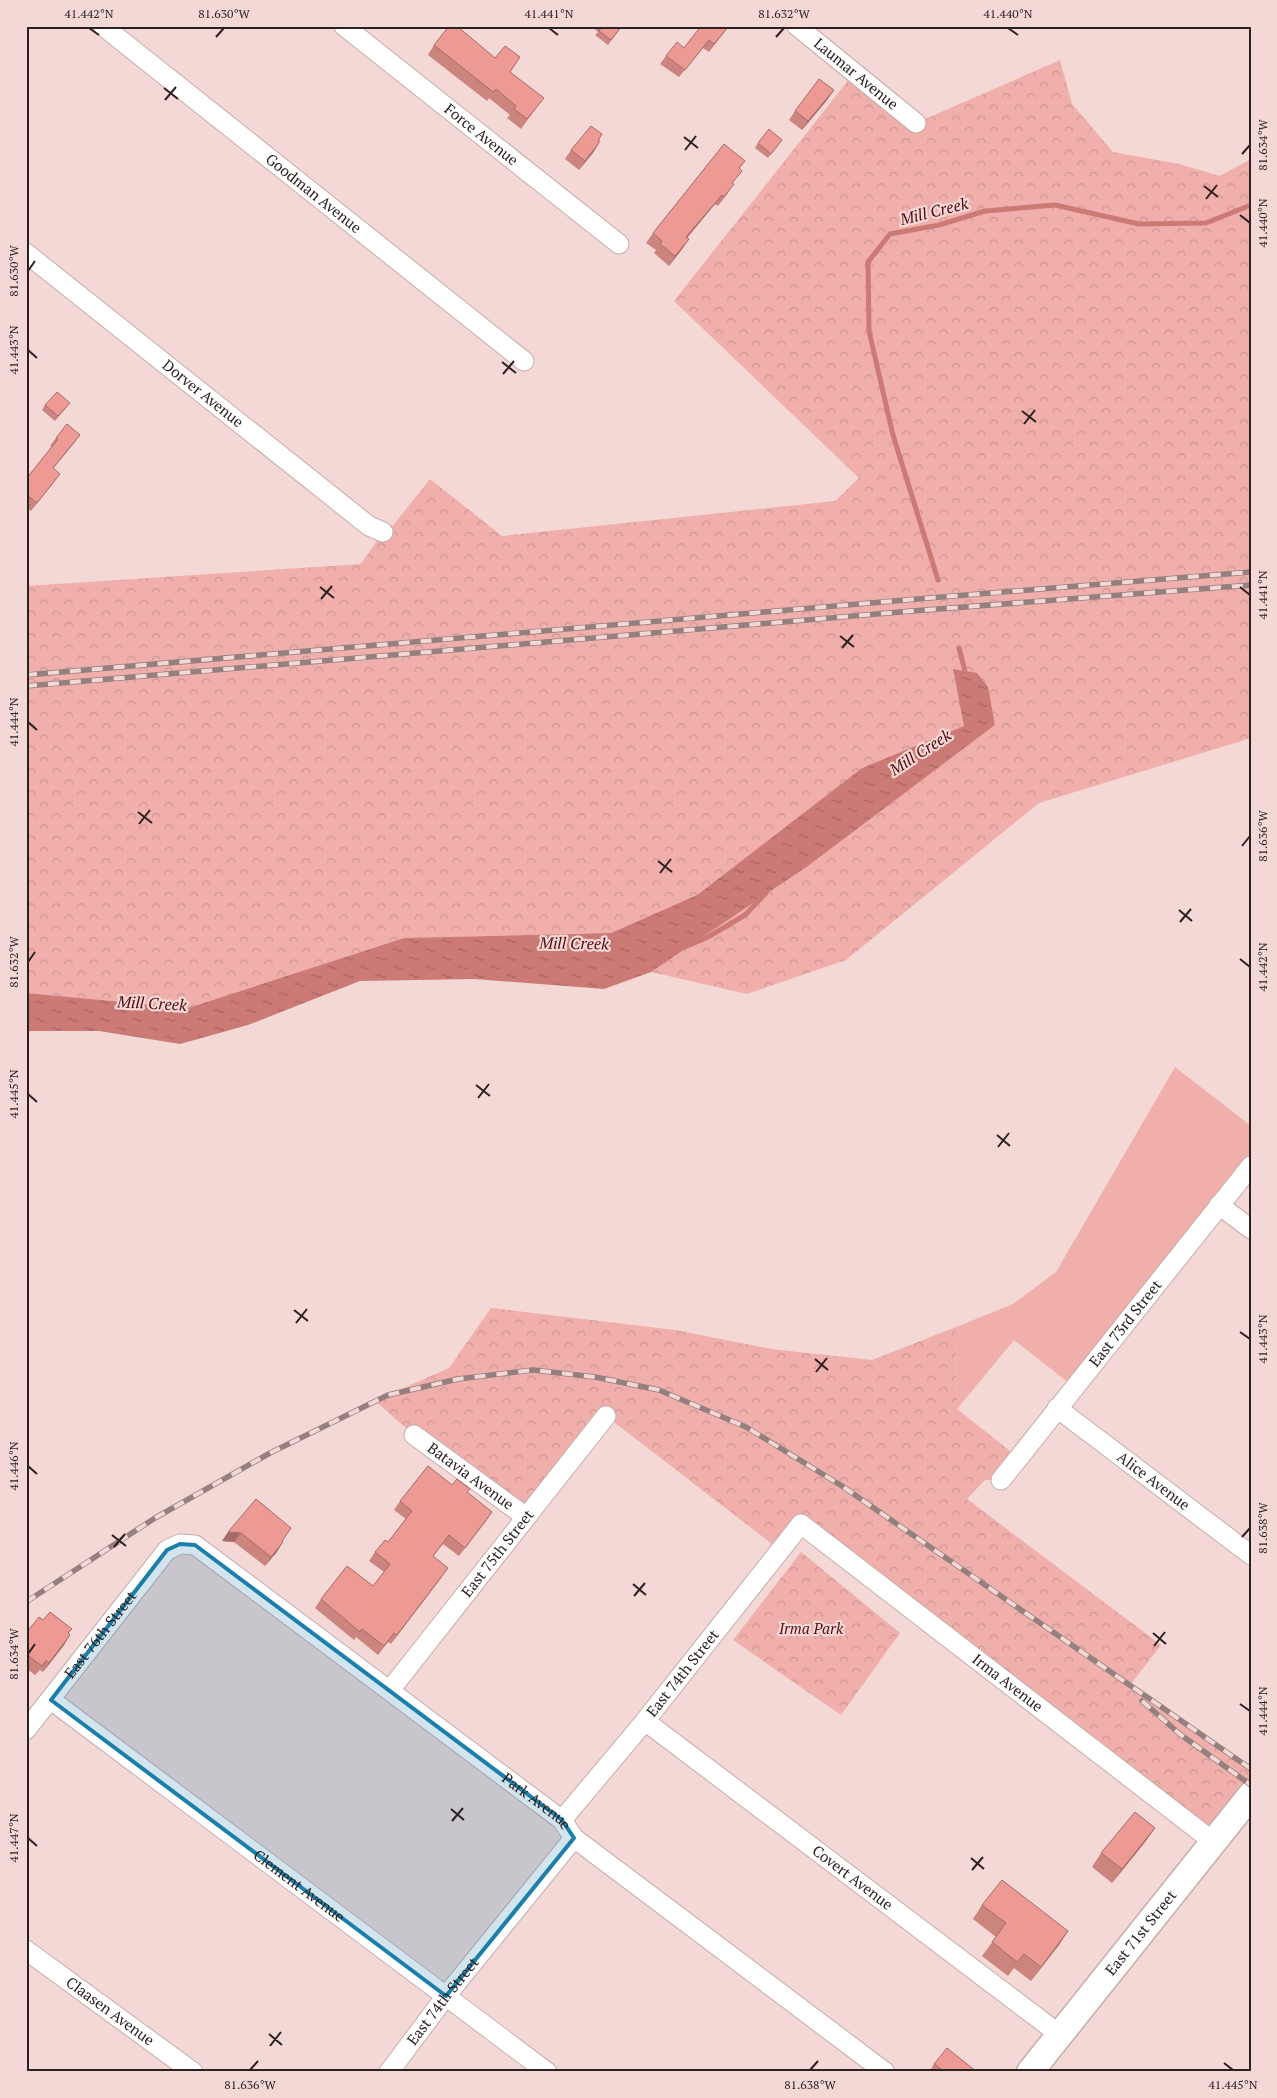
<svg xmlns="http://www.w3.org/2000/svg" width="1277" height="2098" viewBox="0 0 1277 2098" font-family="'PT Serif',serif">
	<style>
		.green { fill: #f0afab }
		.forest { fill: url(#forest-crowns) }
		.water { fill: url(#water-ripples) }
		.lines { fill: none; stroke-linecap: round; stroke-linejoin: round }
		.stream { stroke: #cb7a76; stroke-width: 5 }
		.street-casing { stroke: #c6adab; stroke-width: 21 }
		.secondary-casing { stroke: #c6adab; stroke-width: 29 }
		.street { stroke: #fff; stroke-width: 19 }
		.secondary { stroke: #fff; stroke-width: 26 }
		.rail-casing { stroke: #93807f; stroke-width: 5.5 }
		.rail { stroke: #f3d8d6; stroke-width: 4; stroke-dasharray: 11; stroke-linecap: butt }
		.wall { fill: #cc847f }
		.shaded-wall { fill: #a66b68 }
		.building { fill: #ed9994; stroke: #a66b68 }
		.marked { fill: #1c7faa; fill-opacity: 0.2; stroke: #1c7faa; stroke-width: 4; stroke-linejoin: round }
		.ticks { fill: none; stroke: #2b2120; stroke-width: 2 }
		.labels { text-anchor: middle; stroke-width: 4.5; stroke-linejoin: round; paint-order: stroke }
		.street-label { font-size: 15px; fill: #2b2120; stroke: #f3d8d6 }
		.park-label { font-size: 15px; font-style: italic; fill: #570d12; stroke: #f3d8d6 }
		.water-label { font-size: 16px; font-style: italic; fill: #53080f; stroke: #f3d8d6 }
		.neatline { fill: none; stroke: #2b2120; stroke-width: 2 }
		.ticks-label { font-size: 12px; text-anchor: middle; fill: #2b2120 }
	</style>
	<defs>
		<pattern id="forest-crowns" width="20" height="18" patternUnits="userSpaceOnUse" patternTransform="scale(1.25)"><rect width="20" height="18" fill="#f0afab"/><path d="M2 6a3 3 0 1 1 6 0M12 15a3 3 0 1 1 6 0" fill="none" stroke="#ce9693"/></pattern>
		<pattern id="water-ripples" width="26" height="14" patternUnits="userSpaceOnUse" patternTransform="scale(1.25)"><rect width="26" height="14" fill="#cb7a76"/><path d="M2 4q2-2 4 0t4 0M15 11q2-2 4 0t4 0" fill="none" stroke="#a56460"/></pattern>
	</defs>
	<rect width="100%" height="100%" fill="#f3d8d6"/>
	<polygon class="green" points="1175,1067 1251,1126 1251,1166 1074,1387 1014,1340 957,1409 956,1327 1013,1304 1056,1272"/>
	<g class="forest">
		<polygon points="1060,60 1072,104 1113,152 1179,164 1220,176 1251,159 1251,738 1039,803 846,960 747,994 651,972 808,866 995,725 964,671 953,670 965,726 862,768 697,895 611,933 404,938 188,1008 26,993 26,586 361,564 383,532 391,528 430,479 502,536 835,501 859,478 674,301 854,73 916,123"/>
		<polygon points="491,1308 675,1330 771,1349 872,1360 956,1327 957,1409 1019,1458 1001,1480 985,1480 967,1499 1161,1645 1130,1685 1251,1769 1251,1795 1215,1843 801,1524 780,1550 606,1416 526,1517 414,1435 375,1401 449,1368"/>
		<polygon points="801,1552 900,1633 841,1715 733,1640"/>
	</g>
	<polygon class="water" points="953,669 977,673 988,687 995,725 808,866 651,972 604,989 474,979 360,981 248,1025 180,1044 99,1031 26,1031 26,993 188,1008 404,938 611,933 697,895 862,768 964,726"/>
	<g class="lines">
		<g class="stream">
			<polyline points="938,580 893,435 869,331 868,262 890,234 939,225 985,211 1055,205 1139,224 1206,223 1251,205"/>
			<polyline points="959,648 966,675"/>
			<polyline points="685,947 708,937 745,915 766,893"/>
		</g>
		<defs>
			<g id="street">
				<path id="s1" d="M103,26L524,361"/>
				<path id="s2" d="M344,26L619,244"/>
				<path id="s3" d="M797,26L916,123"/>
				<path id="s4" d="M26,253L369,526L383,532"/>
				<polyline points="1219,1205 1251,1229"/>
				<path id="s5" d="M1057,1408L1251,1555"/>
				<path id="s6" d="M414,1435L526,1517"/>
				<path id="s7" d="M1001,1480L1251,1166"/>
				<path id="s8" d="M390,1690L606,1416"/>
				<path id="s9" d="M51,1700L547,2072"/>
				<path id="s10" d="M645,1721L1059,2034"/>
				<path id="s11" d="M26,1730L167,1550L180,1544L195,1545L562,1820L574,1838L885,2072"/>
				<path id="s12" d="M562,1820L645,1721L801,1524L1215,1843"/>
				<path id="s13" d="M26,1950L193,2072"/>
				<path id="s14" d="M389,2072L446,1996L574,1838"/>
			</g>
			<g id="secondary">
				<path id="s15" d="M1030,2072L1251,1795"/>
			</g>
		</defs>
		<use href="#street" class="street-casing"/>
		<use href="#secondary" class="secondary-casing"/>
		<use href="#street" class="street"/>
		<use href="#secondary" class="secondary"/>
		<defs>
			<g id="rail">
				<polyline points="26,675 917,599 1251,572"/>
				<polyline points="26,686 912,611 1251,585"/>
				<polyline points="26,1602 155,1518 270,1453 388,1395 458,1379 533,1370 595,1377 659,1390 746,1427 842,1486 1251,1769"/>
				<polyline points="1142,1701 1181,1735 1251,1785"/>
			</g>
		</defs>
		<use href="#rail" class="rail-casing"/>
		<use href="#rail" class="rail"/>
	</g>
	<g class="wall">
		<polygon points="591,26 622,26 608,45 595,35 598,32"/>
		<polygon points="729,26 709,52 703,48 679,77 660,64 666,56"/>
		<polygon points="434,45 510,72 537,107 521,129 507,118 510,115 489,98 487,101 428,55"/>
		<polygon points="834,90 827,100 802,130 789,120 795,111"/>
		<polygon points="599,143 579,170 565,159 571,150"/>
		<polygon points="758,143 779,144 768,158 755,148"/>
		<polygon points="745,161 739,169 728,193 718,206 715,204 687,238 689,239 669,266 654,253 656,250 646,243 653,233"/>
		<polygon points="70,403 55,421 42,410 45,405"/>
		<polygon points="80,435 53,468 54,482 31,511 26,507 26,479 52,447 50,446 56,438"/>
		<polygon points="452,1485 467,1493 492,1512 459,1556 443,1544 433,1556 442,1577 391,1644 388,1642 378,1655 356,1637 354,1640 315,1608 321,1599 373,1586 384,1572 369,1561 375,1552 388,1542 406,1519 394,1510 400,1501"/>
		<polygon points="256,1499 283,1542 265,1566 234,1542 222,1541"/>
		<polygon points="43,1620 68,1633 64,1645 43,1672 40,1670 35,1675 26,1668 26,1633"/>
		<polygon points="1155,1828 1145,1842 1112,1883 1092,1867 1101,1853"/>
		<polygon points="982,1905 1068,1931 1031,1981 1014,1968 1008,1976 982,1956 996,1937 973,1919"/>
		<polygon points="934,2064 977,2072 929,2072"/>
	</g>
	<g class="shaded-wall">
		<polygon points="834,90 827,100 802,130 808,121"/>
		<polygon points="599,143 593,153 579,170 585,161"/>
		<polygon points="722,195 715,204 680,246 686,237"/>
		<polygon points="689,239 683,248 669,266 675,256"/>
		<polygon points="80,435 74,443 47,476 53,468"/>
		<polygon points="492,1512 486,1521 459,1556"/>
		<polygon points="228,1532 241,1533 234,1542 222,1541"/>
		<polygon points="283,1542 277,1552 265,1566 271,1557"/>
		<polygon points="70,1635 64,1645 43,1672 49,1663"/>
		<polygon points="1155,1828 1145,1842 1112,1883 1122,1869"/>
		<polygon points="1068,1931 1059,1945 1031,1981 1041,1967"/>
	</g>
	<g class="building">
		<polygon points="449,26 457,26 495,58 505,46 520,57 510,72 544,98 527,119 514,109 516,106 496,89 493,92 434,45"/>
		<polygon points="600,26 622,26 611,40 599,31 601,27"/>
		<polygon points="701,26 729,26 714,44 709,40 685,70 666,56 677,42 684,48"/>
		<polygon points="819,79 834,90 808,121 795,111"/>
		<polygon points="591,126 602,134 599,139 599,143 585,161 571,150"/>
		<polygon points="769,129 782,140 771,154 758,143"/>
		<polygon points="724,144 745,161 739,168 742,171 732,183 734,184 724,197 722,195 686,237 689,239 675,256 660,244 662,241 653,233"/>
		<polygon points="57,392 70,403 58,416 45,405"/>
		<polygon points="67,424 80,435 53,468 60,474 37,503 26,494 26,479 58,439 56,438"/>
		<polygon points="428,1466 452,1485 457,1479 470,1489 467,1492 492,1512 465,1548 449,1535 433,1556 448,1568 397,1635 394,1633 384,1646 362,1629 360,1632 321,1599 347,1566 373,1586 390,1564 375,1552 385,1540 388,1542 412,1511 400,1501"/>
		<polygon points="256,1499 291,1528 282,1541 283,1542 271,1557 241,1533 228,1532"/>
		<polygon points="50,1612 72,1629 68,1633 70,1635 49,1663 46,1660 42,1666 26,1654 26,1633 39,1617 43,1620"/>
		<polygon points="1135,1812 1155,1828 1122,1869 1101,1853"/>
		<polygon points="1002,1880 1068,1931 1041,1967 1024,1954 1017,1962 992,1942 1006,1923 982,1905"/>
		<polygon points="947,2048 977,2072 939,2072 941,2069 934,2064"/>
	</g>
	<path class="marked" d="M180,1544L195,1545L562,1820L574,1838L446,1996L51,1700L167,1550Z"/>
	<path class="ticks" d="M89,28L99,35M549,28L558,35M1008,28L1018,35M216,37L224,28M776,37L784,28M164,88L178,99M165,100L176,87M684,137L698,148M685,150L696,136M1242,154L1250,145M1204,186L1218,197M1206,199L1217,185M1240,215L1250,223M28,271L35,261M28,350L37,358M502,362L516,373M503,374L514,361M1022,411L1036,422M1024,424L1035,410M320,587L334,598M1240,587L1250,595M321,599L332,586M840,636L854,647M842,648L853,635M28,722L37,730M138,812L152,823M139,824L150,810M1242,846L1250,836M658,861L672,872M660,873L671,859M1179,910L1192,921M1180,922L1191,909M1240,959L1250,967M28,962L35,952M476,1085L490,1096M28,1094L37,1102M478,1098L489,1084M997,1135L1010,1146M998,1147L1009,1133M294,1310L308,1321M296,1323L307,1309M1240,1332L1250,1339M815,1359L828,1370M816,1372L827,1358M28,1466L37,1474M112,1535L126,1546M1242,1537L1250,1528M114,1547L125,1534M633,1584L646,1595M634,1596L645,1583M1153,1633L1166,1644M1154,1646L1165,1632M28,1654L35,1644M1240,1704L1250,1711M451,1809L464,1820M452,1821L463,1808M28,1838L37,1846M971,1858L984,1869M972,1870L983,1857M269,2034L282,2045M270,2046L281,2032M1224,2063L1233,2070M250,2070L258,2061M810,2070L818,2061"/>
	<g class="labels">
		<g class="street-label">
			<text dy="5" stroke="none"><textPath href="#s3" startOffset="76">Laumar Avenue</textPath></text>
			<text dy="5" stroke="none"><textPath href="#s2" startOffset="175">Force Avenue</textPath></text>
			<text dy="5" stroke="none"><textPath href="#s1" startOffset="269">Goodman Avenue</textPath></text>
			<text dy="5" stroke="none"><textPath href="#s4" startOffset="226">Dorver Avenue</textPath></text>
			<text dy="5" stroke="none"><textPath href="#s7" startOffset="200">East 73rd Street</textPath></text>
			<text dy="5" stroke="none"><textPath href="#s6" startOffset="70">Batavia Avenue</textPath></text>
			<text dy="5" stroke="none"><textPath href="#s5" startOffset="121">Alice Avenue</textPath></text>
			<text dy="5" stroke="none"><textPath href="#s8" startOffset="174">East 75th Street</textPath></text>
			<text dy="5" stroke="none"><textPath href="#s11" startOffset="121">East 76th Street</textPath></text>
			<text dy="5" stroke="none"><textPath href="#s12" startOffset="190">East 74th Street</textPath></text>
			<text dy="5" stroke="none"><textPath href="#s12" startOffset="641">Irma Avenue</textPath></text>
			<text dy="5" stroke="none"><textPath href="#s11" startOffset="685">Park Avenue</textPath></text>
			<text dy="5" stroke="none"><textPath href="#s10" startOffset="260">Covert Avenue</textPath></text>
			<text dy="5" stroke="none"><textPath href="#s9" startOffset="310">Clement Avenue</textPath></text>
			<text dy="5" stroke="none"><textPath href="#s15" startOffset="178">East 71st Street</textPath></text>
			<text dy="5" stroke="none"><textPath href="#s14" startOffset="89">East 74th Street</textPath></text>
			<text dy="5" stroke="none"><textPath href="#s13" startOffset="104">Claasen Avenue</textPath></text>
		</g>
		<g class="park-label">
			<text x="811" y="1634">Irma Park</text>
		</g>
		<g class="water-label">
			<text transform="translate(934 211) rotate(-14)" y="6">Mill Creek</text>
			<text transform="translate(920 752) rotate(-33)" y="6">Mill Creek</text>
			<text transform="translate(574 943) rotate(1)" y="6">Mill Creek</text>
			<text transform="translate(152 1003) rotate(3)" y="6">Mill Creek</text>
		</g>
	</g>
	<rect width="1277" height="2098" fill="none" stroke="#f3d8d6" stroke-width="55"/>
	<rect x="28" y="28" width="1222" height="2042" class="neatline"/>
	<g class="ticks-label">
		<text x="89" y="18">41.442°N</text>
		<text x="224" y="18">81.630°W</text>
		<text x="549" y="18">41.441°N</text>
		<text x="784" y="18">81.632°W</text>
		<text x="1008" y="18">41.440°N</text>
		<text transform="translate(1263 145) rotate(-90)" y="4">81.634°W</text>
		<text transform="translate(1263 223) rotate(-90)" y="4">41.440°N</text>
		<text transform="translate(14 271) rotate(-90)" y="4">81.630°W</text>
		<text transform="translate(14 350) rotate(-90)" y="4">41.443°N</text>
		<text transform="translate(1263 595) rotate(-90)" y="4">41.441°N</text>
		<text transform="translate(14 722) rotate(-90)" y="4">41.444°N</text>
		<text transform="translate(1263 836) rotate(-90)" y="4">81.636°W</text>
		<text transform="translate(14 962) rotate(-90)" y="4">81.632°W</text>
		<text transform="translate(1263 967) rotate(-90)" y="4">41.442°N</text>
		<text transform="translate(14 1094) rotate(-90)" y="4">41.445°N</text>
		<text transform="translate(1263 1339) rotate(-90)" y="4">41.443°N</text>
		<text transform="translate(14 1466) rotate(-90)" y="4">41.446°N</text>
		<text transform="translate(1263 1528) rotate(-90)" y="4">81.638°W</text>
		<text transform="translate(14 1654) rotate(-90)" y="4">81.634°W</text>
		<text transform="translate(1263 1711) rotate(-90)" y="4">41.444°N</text>
		<text transform="translate(14 1838) rotate(-90)" y="4">41.447°N</text>
		<text x="250" y="2089">81.636°W</text>
		<text x="810" y="2089">81.638°W</text>
		<text x="1233" y="2089">41.445°N</text>
	</g>
</svg>
